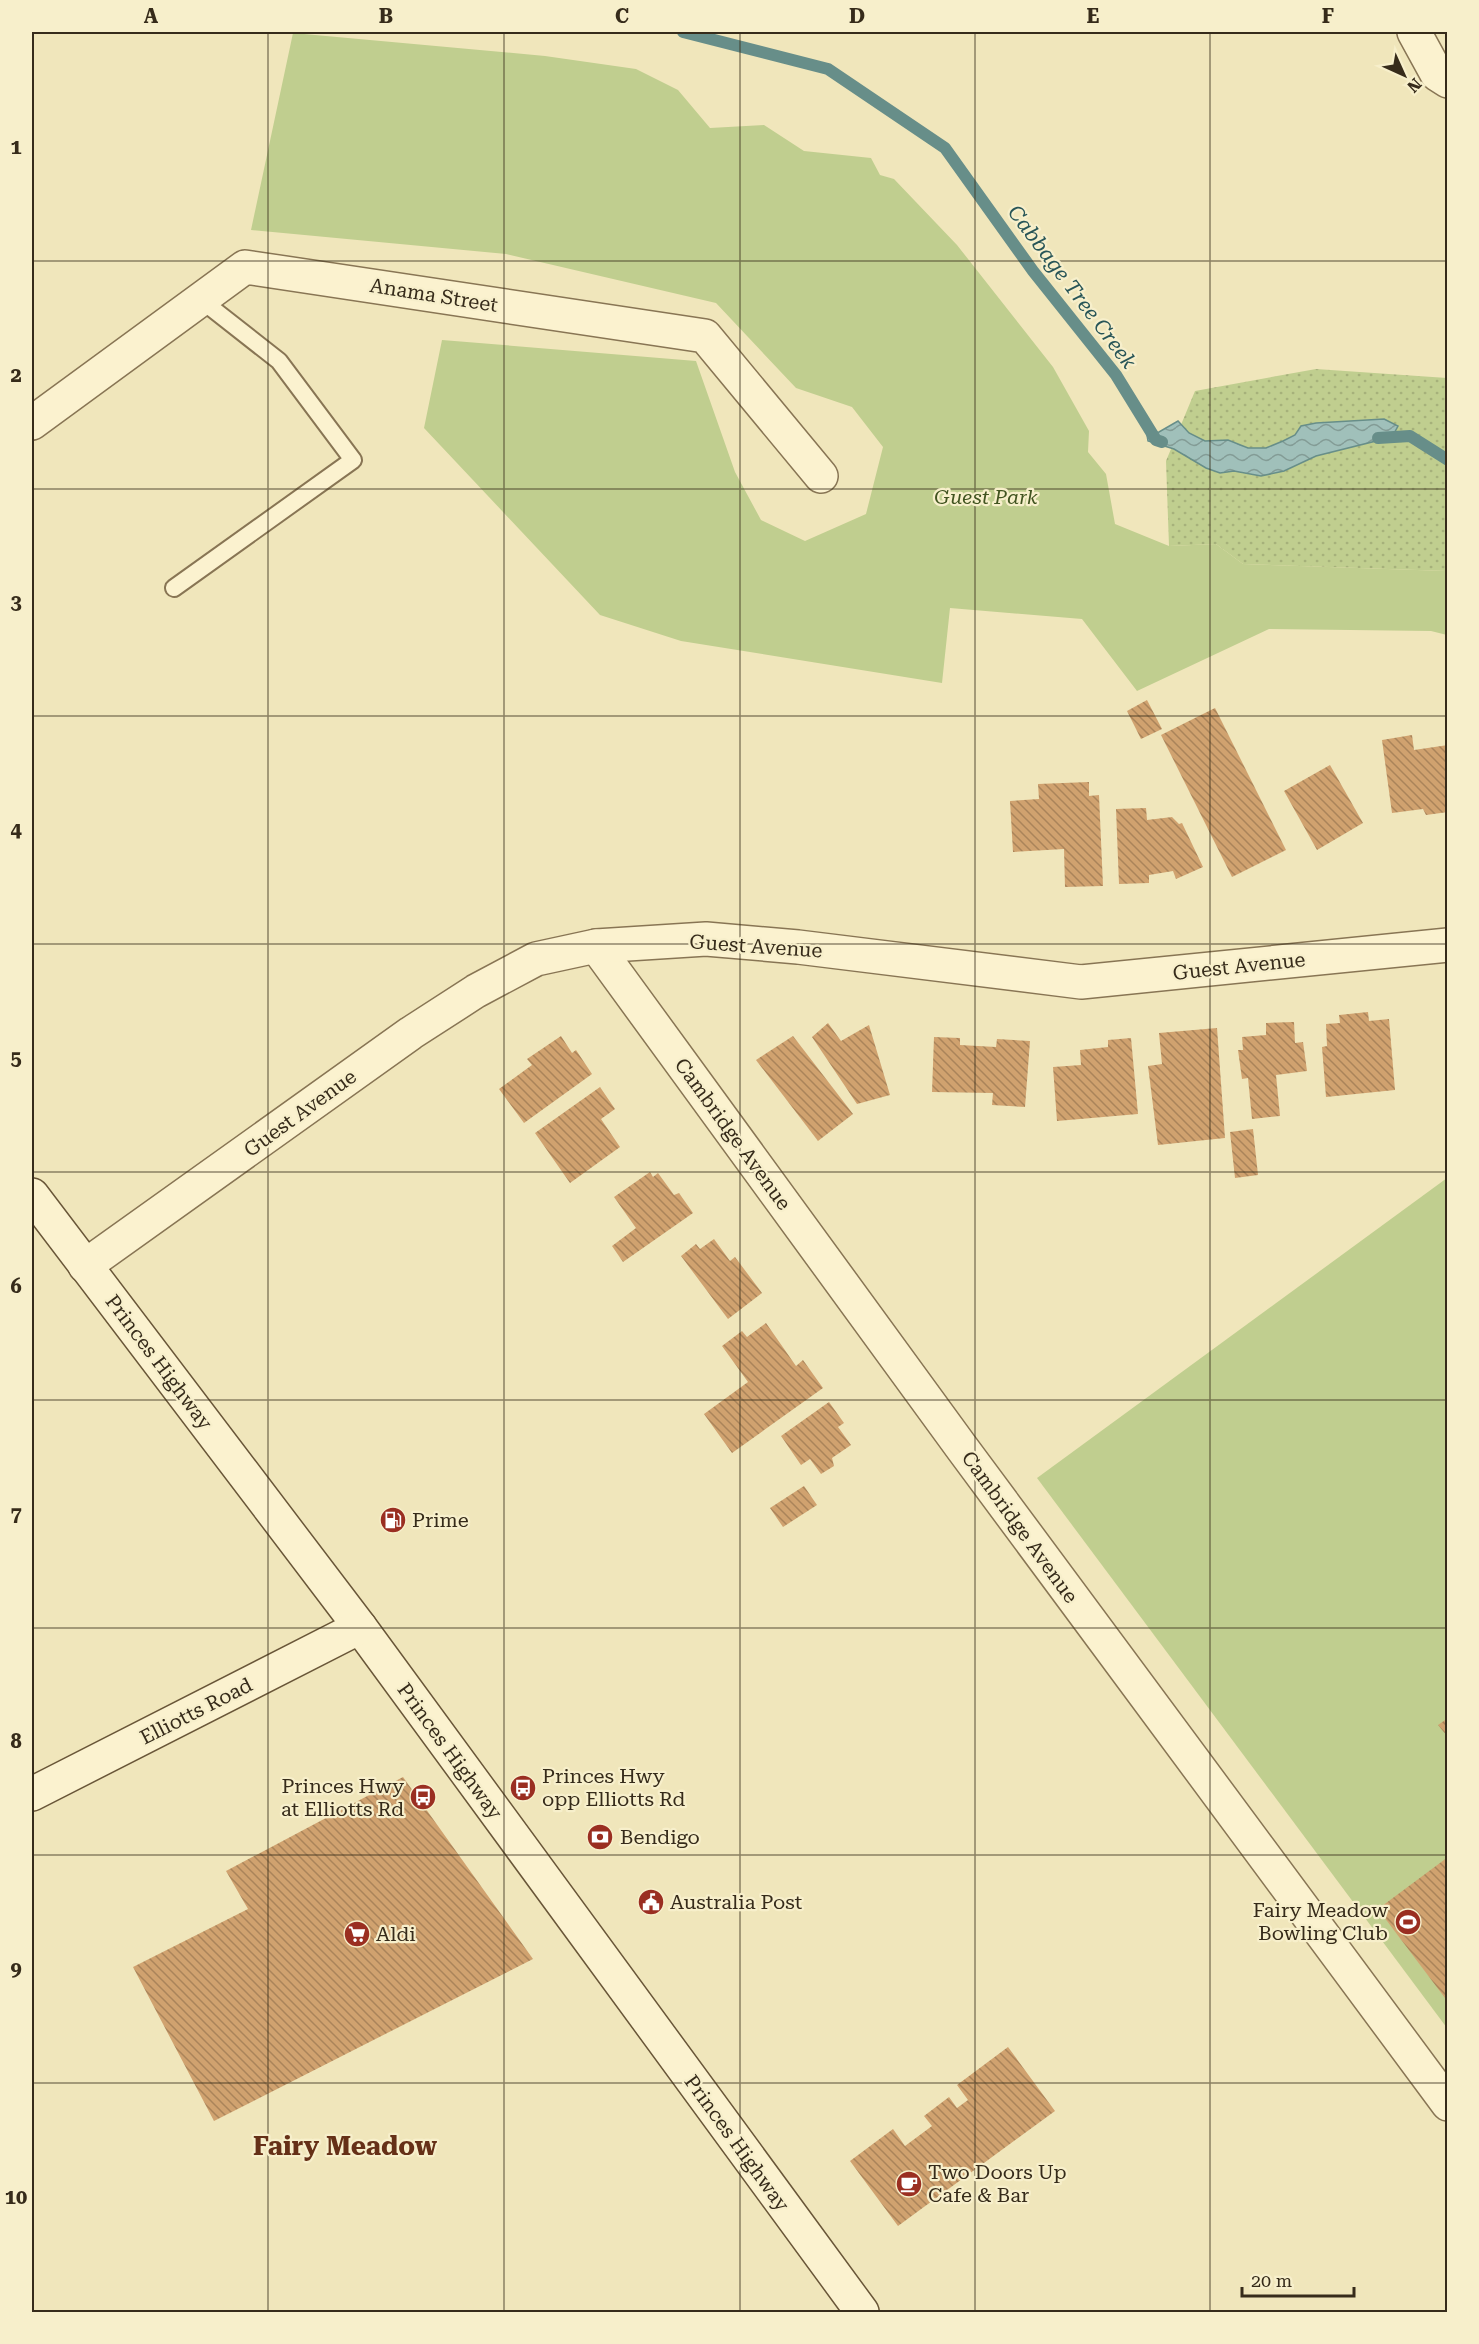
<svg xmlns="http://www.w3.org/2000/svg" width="1479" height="2344" viewBox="0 0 1479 2344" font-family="'Roboto Serif',serif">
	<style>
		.grass { fill: url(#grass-dots) }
		.park { fill: #c0ce8f }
		.water { fill: url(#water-waves); stroke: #678e89; stroke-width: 1.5 }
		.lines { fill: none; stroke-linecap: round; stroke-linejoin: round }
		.stream { stroke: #678e89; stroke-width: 12 }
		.building { fill: url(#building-back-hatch) }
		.lane-casing { stroke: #887554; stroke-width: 20 }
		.street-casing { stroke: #887554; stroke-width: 36 }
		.secondary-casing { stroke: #695638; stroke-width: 36 }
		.lane { stroke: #fbf2cf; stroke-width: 16 }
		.street { stroke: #fbf2cf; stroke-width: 33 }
		.secondary { stroke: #fbf2cf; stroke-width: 33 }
		.grid { fill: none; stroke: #362b1a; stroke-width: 1.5; stroke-opacity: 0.55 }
		.labels { text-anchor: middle; stroke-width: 4.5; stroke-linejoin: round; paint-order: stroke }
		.street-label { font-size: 20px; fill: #362b1a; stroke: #f7efcb }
		.park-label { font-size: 20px; font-style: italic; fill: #415420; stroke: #f7efcb }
		.poi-label { font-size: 20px; fill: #362b1a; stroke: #f7efcb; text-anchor: start }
		.water-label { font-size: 21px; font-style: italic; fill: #285557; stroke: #f7efcb }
		.district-label { font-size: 26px; font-weight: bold; fill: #653017; stroke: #f7efcb }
		.neatline { fill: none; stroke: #362b1a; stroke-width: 2 }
		.grid-label { font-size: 20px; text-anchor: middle; font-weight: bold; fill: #362b1a }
	</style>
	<defs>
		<pattern id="grass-dots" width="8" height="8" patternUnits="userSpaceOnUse" patternTransform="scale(1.5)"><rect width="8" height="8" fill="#c0ce8f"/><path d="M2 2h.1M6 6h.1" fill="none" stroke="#a6b17b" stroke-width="1.8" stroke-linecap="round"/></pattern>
		<pattern id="water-waves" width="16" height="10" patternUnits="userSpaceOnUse" patternTransform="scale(1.5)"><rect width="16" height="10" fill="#a0c0ba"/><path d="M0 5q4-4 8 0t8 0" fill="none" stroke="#839c96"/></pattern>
		<pattern id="building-back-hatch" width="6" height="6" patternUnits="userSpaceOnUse" patternTransform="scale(1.5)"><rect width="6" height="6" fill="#d0a26f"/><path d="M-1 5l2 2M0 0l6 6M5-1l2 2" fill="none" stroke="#aa845a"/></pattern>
	</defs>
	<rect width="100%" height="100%" fill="#f0e6bb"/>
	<polygon class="grass" points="1316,369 1447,378 1447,571 1243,564 1216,544 1169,546 1166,461 1195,391"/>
	<g class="park">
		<polygon points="293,33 545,56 636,69 678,90 710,128 764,125 804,151 871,158 880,175 894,179 957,245 1053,367 1089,431 1088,452 1106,474 1115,524 1169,546 1216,544 1243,564 1447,571 1447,635 1431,631 1269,629 1137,691 1082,619 950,608 942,683 681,641 600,615 424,428 442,340 696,361 735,472 761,520 805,541 866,514 883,447 852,407 796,388 716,303 506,254 251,230"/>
		<polygon points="1447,1178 1447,2028 1037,1478"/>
	</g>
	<polygon class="water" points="1384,419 1398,426 1392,437 1316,456 1284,471 1261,476 1234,471 1220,473 1206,468 1174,449 1148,441 1147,435 1159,432 1178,421 1189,433 1205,441 1228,440 1248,448 1266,448 1283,441 1295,435 1301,426 1316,423"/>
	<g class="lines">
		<g class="stream">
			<polyline points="683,32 828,69 945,148 1033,271 1116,375 1156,440 1162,442"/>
			<polyline points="1378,438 1410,436 1448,460"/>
		</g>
	</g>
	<g class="building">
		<polygon points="1147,700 1162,729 1141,739 1127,711"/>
		<polygon points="1215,708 1286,850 1232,877 1161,735"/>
		<polygon points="1412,735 1414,750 1448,745 1448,812 1426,815 1423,809 1392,813 1382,740"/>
		<polygon points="1330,765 1363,823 1317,850 1284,791"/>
		<polygon points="1089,782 1089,796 1099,795 1103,886 1065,887 1064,849 1013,852 1010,801 1039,799 1038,784"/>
		<polygon points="1146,808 1147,820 1172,817 1179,824 1182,823 1203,867 1176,879 1173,871 1149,875 1149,883 1119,884 1116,809"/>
		<polygon points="1368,1012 1369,1021 1389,1019 1395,1090 1326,1097 1322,1047 1327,1046 1326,1024 1340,1023 1339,1015"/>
		<polygon points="1294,1022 1295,1043 1303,1042 1307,1071 1276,1075 1280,1116 1252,1119 1248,1078 1242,1079 1238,1050 1243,1050 1242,1037 1266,1035 1266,1023"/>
		<polygon points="828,1023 841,1041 869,1025 890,1095 857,1104 812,1037"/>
		<polygon points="1217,1028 1225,1138 1158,1145 1148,1066 1162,1064 1159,1033"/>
		<polygon points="561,1036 572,1053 576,1050 592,1074 524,1123 499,1089 532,1065 527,1059"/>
		<polygon points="793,1036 853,1114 818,1141 756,1060"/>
		<polygon points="934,1037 960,1038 960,1045 996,1047 997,1039 1030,1041 1025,1107 992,1105 993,1093 932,1092"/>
		<polygon points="1131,1038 1138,1114 1057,1121 1053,1067 1081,1065 1080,1050 1108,1047 1108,1040"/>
		<polygon points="600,1087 615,1109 601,1119 620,1147 570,1183 535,1133"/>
		<polygon points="1253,1129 1258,1175 1235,1178 1230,1132"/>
		<polygon points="650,1172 653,1177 658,1173 674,1195 679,1193 693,1213 623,1262 612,1246 636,1228 614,1197"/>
		<polygon points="714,1239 730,1261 735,1257 762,1293 728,1319 681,1256 696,1244 700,1249"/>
		<polygon points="766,1323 796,1366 803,1360 823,1388 732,1453 704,1414 748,1382 722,1346 742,1331 747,1337"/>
		<polygon points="829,1402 844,1423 838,1427 851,1445 832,1458 834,1466 821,1474 810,1459 801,1465 781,1436"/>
		<polygon points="804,1486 817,1505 783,1527 770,1508"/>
		<polygon points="1448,1718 1448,1737 1438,1725"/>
		<polygon points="403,1777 533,1959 214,2121 133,1967 248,1909 226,1871"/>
		<polygon points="1448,1857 1448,2002 1378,1909"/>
		<polygon points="1008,2047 1055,2111 898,2226 850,2161 893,2129 905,2146 932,2126 924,2116 949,2097 957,2108 968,2100 957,2085"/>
	</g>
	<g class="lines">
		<defs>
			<polyline id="lane" points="174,588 353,460 279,361 200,299"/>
			<g id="street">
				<polyline points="1414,32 1437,74 1448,81"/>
				<polyline points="32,423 245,267 705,336 821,476"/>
				<polyline points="596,946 962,1448 1448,2104"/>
				<polyline points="85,1266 411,1033 476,991 536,959 596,946 706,939 798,947 1081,982 1448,945"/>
			</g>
			<g id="secondary">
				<polyline points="32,1195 360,1627 862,2312"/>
				<polyline points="32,1794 360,1627"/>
			</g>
		</defs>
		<use href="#lane" class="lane-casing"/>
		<use href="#street" class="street-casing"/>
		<use href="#secondary" class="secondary-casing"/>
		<use href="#lane" class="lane"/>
		<use href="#street" class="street"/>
		<use href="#secondary" class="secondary"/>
	</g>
	<path class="grid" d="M268,32V2312M504,32V2312M740,32V2312M975,32V2312M1210,32V2312M32,261H1448M32,489H1448M32,716H1448M32,944H1448M32,1172H1448M32,1400H1448M32,1628H1448M32,1855H1448M32,2083H1448"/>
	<defs>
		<symbol id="fuel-disc" viewBox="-11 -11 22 22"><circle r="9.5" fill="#9a2e21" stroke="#f7efcb"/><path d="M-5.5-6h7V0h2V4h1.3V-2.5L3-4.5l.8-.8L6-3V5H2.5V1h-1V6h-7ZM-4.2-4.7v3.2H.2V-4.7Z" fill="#fff"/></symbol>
		<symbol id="bus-disc" viewBox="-11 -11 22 22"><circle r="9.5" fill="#9a2e21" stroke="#f7efcb"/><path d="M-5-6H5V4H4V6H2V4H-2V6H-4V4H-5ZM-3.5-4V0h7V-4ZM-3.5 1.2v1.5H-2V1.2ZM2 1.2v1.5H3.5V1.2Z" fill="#fff"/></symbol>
		<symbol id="bank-disc" viewBox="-11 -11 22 22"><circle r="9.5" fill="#9a2e21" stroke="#f7efcb"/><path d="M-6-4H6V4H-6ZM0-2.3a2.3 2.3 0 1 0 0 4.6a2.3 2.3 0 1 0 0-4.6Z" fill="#fff"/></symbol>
		<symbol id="civic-disc" viewBox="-11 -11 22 22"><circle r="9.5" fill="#9a2e21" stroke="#f7efcb"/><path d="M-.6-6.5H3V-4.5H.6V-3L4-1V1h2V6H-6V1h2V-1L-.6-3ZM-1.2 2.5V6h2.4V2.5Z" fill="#fff"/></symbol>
		<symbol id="stadium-disc" viewBox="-11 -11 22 22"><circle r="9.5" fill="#9a2e21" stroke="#f7efcb"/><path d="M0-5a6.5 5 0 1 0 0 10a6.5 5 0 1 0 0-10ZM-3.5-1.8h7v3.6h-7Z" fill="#fff"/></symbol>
		<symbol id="supermarket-disc" viewBox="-11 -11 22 22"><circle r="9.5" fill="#9a2e21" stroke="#f7efcb"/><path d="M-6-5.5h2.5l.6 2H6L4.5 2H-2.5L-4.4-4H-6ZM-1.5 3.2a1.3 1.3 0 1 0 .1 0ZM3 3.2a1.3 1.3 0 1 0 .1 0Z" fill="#fff"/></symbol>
		<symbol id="cafe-disc" viewBox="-11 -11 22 22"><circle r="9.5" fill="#9a2e21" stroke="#f7efcb"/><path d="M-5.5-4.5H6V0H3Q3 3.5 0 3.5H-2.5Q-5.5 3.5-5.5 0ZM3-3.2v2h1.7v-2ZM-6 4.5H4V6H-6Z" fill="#fff"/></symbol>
	</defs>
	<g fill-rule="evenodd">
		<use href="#fuel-disc" x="378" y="1505" width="30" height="30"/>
		<use href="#bus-disc" x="508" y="1773" width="30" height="30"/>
		<use href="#bus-disc" x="408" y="1782" width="30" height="30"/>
		<use href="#bank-disc" x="585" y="1822" width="30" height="30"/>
		<use href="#civic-disc" x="636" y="1887" width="30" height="30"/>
		<use href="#stadium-disc" x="1393" y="1907" width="30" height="30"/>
		<use href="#supermarket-disc" x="342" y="1919" width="30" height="30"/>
		<use href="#cafe-disc" x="894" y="2169" width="30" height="30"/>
	</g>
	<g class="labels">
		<g class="street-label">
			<text transform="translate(434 295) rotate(9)" y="7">Anama Street</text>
			<text transform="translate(756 946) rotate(4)" y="7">Guest Avenue</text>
			<text transform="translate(1239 966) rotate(-6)" y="7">Guest Avenue</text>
			<text transform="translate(300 1113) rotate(-36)" y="7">Guest Avenue</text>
			<text transform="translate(733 1134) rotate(54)" y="7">Cambridge Avenue</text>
			<text transform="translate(159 1362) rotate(53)" y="7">Princes Highway</text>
			<text transform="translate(1020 1527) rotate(54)" y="7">Cambridge Avenue</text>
			<text transform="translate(196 1711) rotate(-27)" y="7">Elliotts Road</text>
			<text transform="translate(450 1751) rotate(54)" y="7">Princes Highway</text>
			<text transform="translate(737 2143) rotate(54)" y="7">Princes Highway</text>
		</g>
		<g class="park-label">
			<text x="986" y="504">Guest Park</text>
		</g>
		<g class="poi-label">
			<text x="412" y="1527">Prime</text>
			<text x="542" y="1783">Princes Hwy<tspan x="542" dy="23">opp Elliotts Rd</tspan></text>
			<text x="404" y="1793" text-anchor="end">Princes Hwy<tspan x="404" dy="23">at Elliotts Rd</tspan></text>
			<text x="620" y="1844">Bendigo</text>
			<text x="670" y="1909">Australia Post</text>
			<text x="1388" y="1917" text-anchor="end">Fairy Meadow<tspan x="1388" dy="23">Bowling Club</tspan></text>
			<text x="376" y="1941">Aldi</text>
			<text x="928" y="2179">Two Doors Up<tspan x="928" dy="23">Cafe &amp; Bar</tspan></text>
		</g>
		<g class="water-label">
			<text transform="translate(1072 287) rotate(53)" y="7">Cabbage Tree Creek</text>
		</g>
		<g class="district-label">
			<text x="345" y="2155">Fairy Meadow</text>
		</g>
	</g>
	<rect width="1479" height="2344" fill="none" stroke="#f7efcb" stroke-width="66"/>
	<g transform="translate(1404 75) rotate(135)" stroke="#f7efcb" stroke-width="4.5" paint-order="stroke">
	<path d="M0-4.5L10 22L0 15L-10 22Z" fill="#362b1a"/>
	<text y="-9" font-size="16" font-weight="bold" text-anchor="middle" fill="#362b1a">N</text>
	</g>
	<path d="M1242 2287v9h112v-9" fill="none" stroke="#362b1a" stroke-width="3"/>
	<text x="1251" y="2287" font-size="18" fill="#362b1a" stroke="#f7efcb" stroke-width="4.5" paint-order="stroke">20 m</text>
	<rect x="33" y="33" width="1413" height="2278" class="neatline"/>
	<g class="grid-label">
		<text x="151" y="23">A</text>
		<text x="386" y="23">B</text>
		<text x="622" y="23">C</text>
		<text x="857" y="23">D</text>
		<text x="1093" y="23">E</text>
		<text x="1328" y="23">F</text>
		<text x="16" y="154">1</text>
		<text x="16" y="382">2</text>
		<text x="16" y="609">3</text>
		<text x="16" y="837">4</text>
		<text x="16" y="1065">5</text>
		<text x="16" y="1293">6</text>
		<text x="16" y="1521">7</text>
		<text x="16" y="1748">8</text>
		<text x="16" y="1976">9</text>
		<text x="16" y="2204">10</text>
	</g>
</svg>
